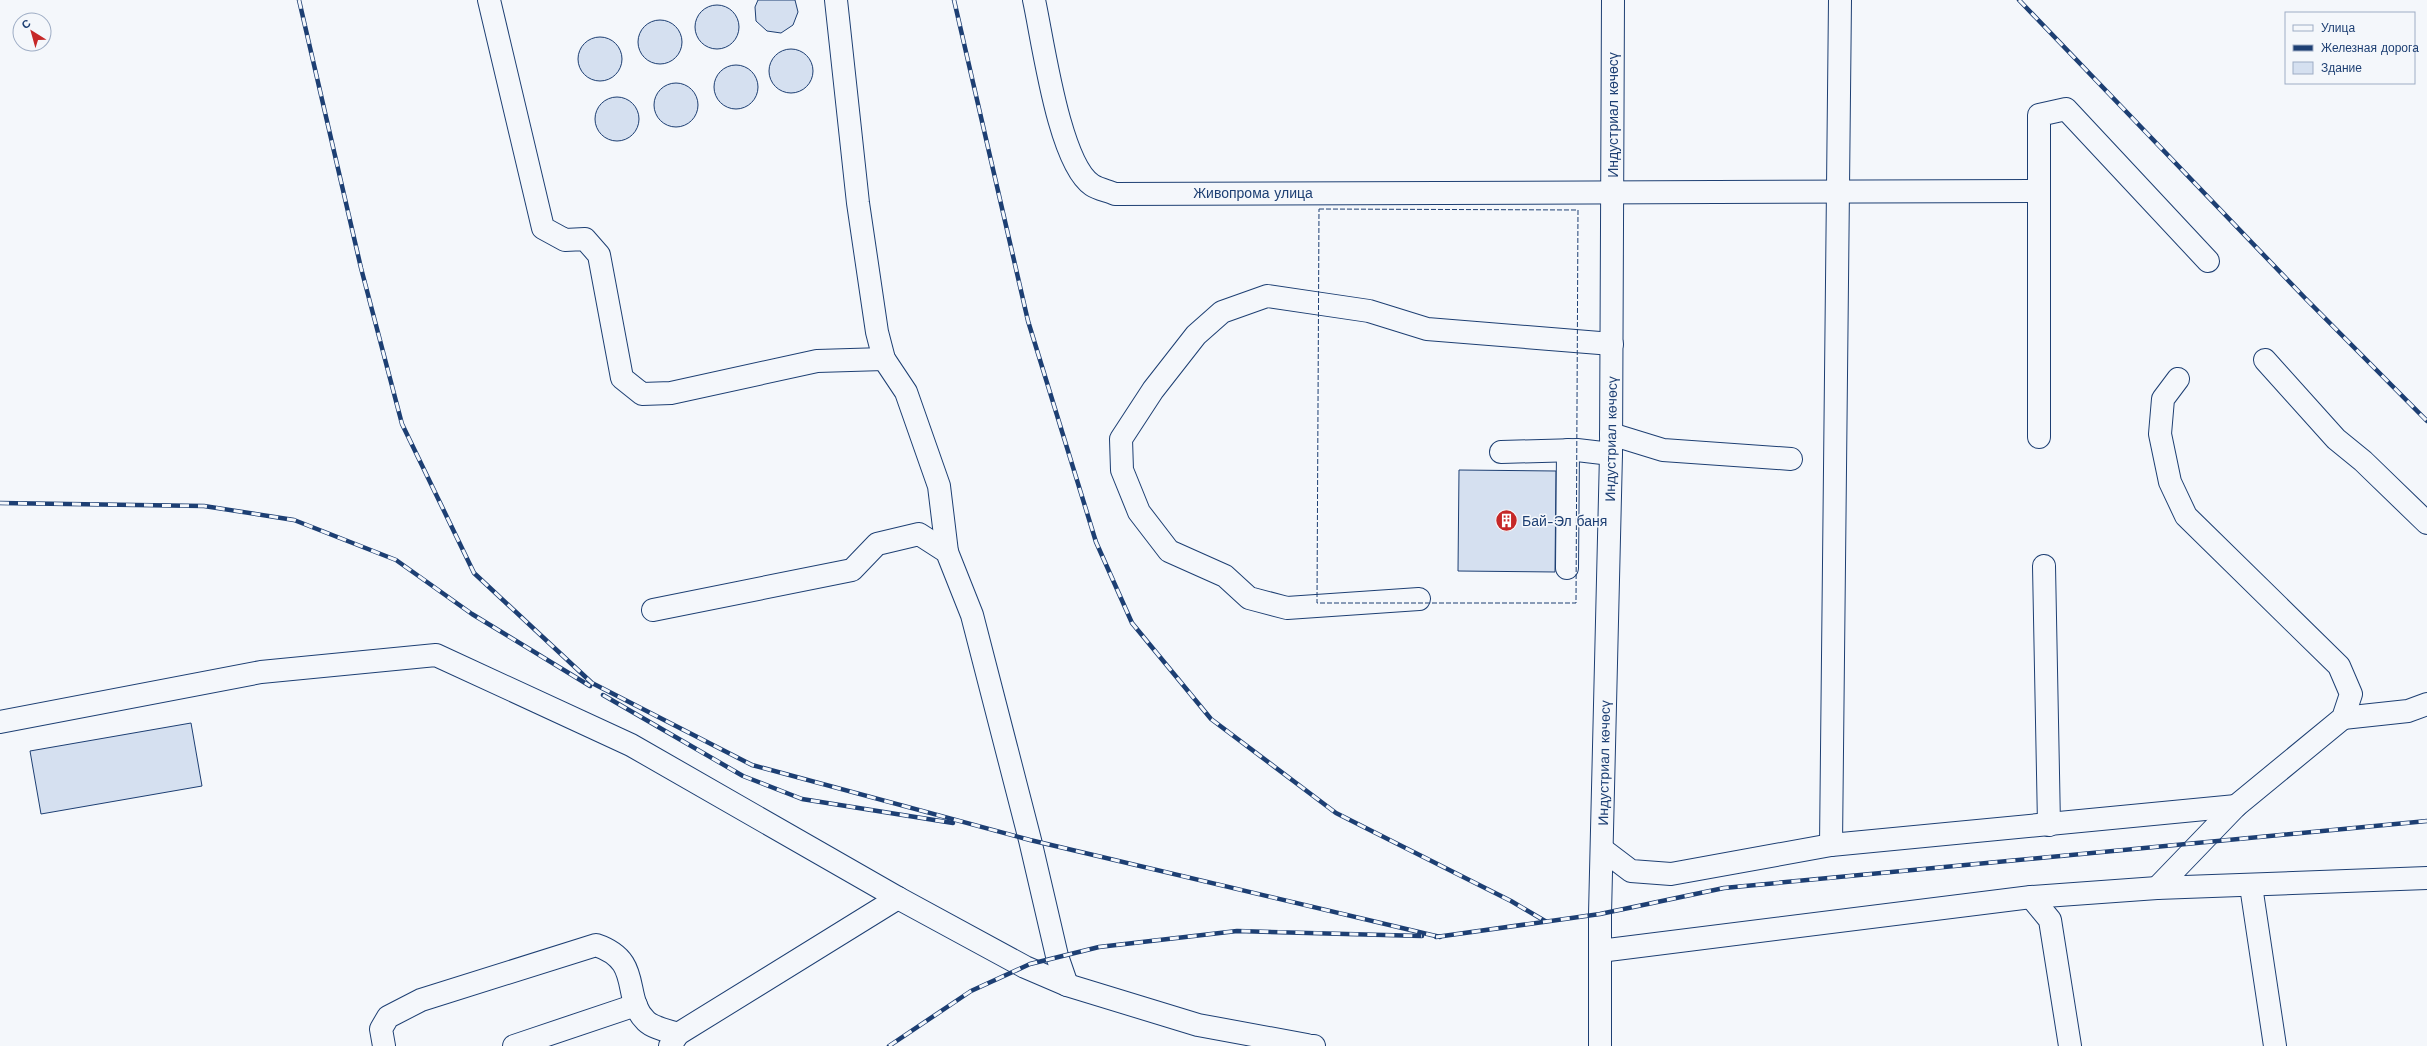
<svg xmlns="http://www.w3.org/2000/svg" width="2427" height="1046" viewBox="0 0 2427 1046" font-family="'Work Sans',sans-serif">
	<style>
		.building { fill: #d5e0f0; stroke: #1d3f73 }
		.lines { fill: none; stroke-linecap: round; stroke-linejoin: round }
		.minor-casing { stroke: #1d3f73; stroke-width: 24 }
		.major-casing { stroke: #1d3f73; stroke-width: 24 }
		.minor { stroke: #f4f7fb; stroke-width: 22 }
		.major { stroke: #f4f7fb; stroke-width: 22 }
		.rail-casing { stroke: #1d3f73; stroke-width: 4.5 }
		.rail { stroke: #f4f7fb; stroke-width: 3; stroke-dasharray: 9; stroke-linecap: butt }
		.fence { stroke: #1d3f73; stroke-width: 1; stroke-dasharray: 5 2; stroke-linecap: butt }
		.labels { text-anchor: middle; stroke-width: 3; stroke-linejoin: round; paint-order: stroke }
		.street-label { font-size: 14px; fill: #1d3f73; stroke: #f4f7fb }
		.poi-label { font-size: 14px; fill: #1d3f73; stroke: #f4f7fb; text-anchor: start }
	</style>
	<rect width="100%" height="100%" fill="#f4f7fb"/>
	<g class="building">
		<polygon points="758,0 795,0 798,12 793,25 781,33 767,31 756,21 755,7"/>
		<circle cx="717" cy="27" r="22"/>
		<circle cx="660" cy="42" r="22"/>
		<circle cx="600" cy="59" r="22"/>
		<circle cx="791" cy="71" r="22"/>
		<circle cx="736" cy="87" r="22"/>
		<circle cx="676" cy="105" r="22"/>
		<circle cx="617" cy="119" r="22"/>
		<polygon points="1459,470 1556,471 1555,572 1458,571"/>
		<polygon points="191,723 202,786 41,814 30,751"/>
	</g>
	<g class="lines">
		<defs>
			<g id="minor">
				<polyline points="489,0 543,228 565,240 585,239 599,255 622,378 642,394 671,393 817,361 884,359"/>
				<polyline points="836,0 858,203 877,332 884,359 906,392 939,486 947,552"/>
				<path d="M1034,0C1043,41 1059,163 1092,185C1098,189 1108,191 1115,194L2038,191"/>
				<polyline points="2265,360 2336,439 2363,461 2427,523"/>
				<polyline points="1611,434 1663,450 1791,459"/>
				<polyline points="2039,437 2039,115 2066,109 2208,261"/>
				<polyline points="1501,452 1577,450 1611,454"/>
				<polyline points="2044,566 2049,825"/>
				<polyline points="1567,568 1568,450"/>
				<polyline points="1419,599 1287,608 1249,598 1225,576 1169,551 1139,512 1122,470 1121,439 1153,390 1196,335 1222,312 1267,296 1369,311 1427,329 1612,344"/>
				<polyline points="653,610 852,570 877,544 919,534 947,552 972,615 1030,840 1057,956 1067,985"/>
				<polyline points="2343,718 2408,711 2427,704"/>
				<polyline points="0,722 261,672 436,655 631,745 898,898 1025,967 1067,985 1198,1025 1307,1045"/>
				<polyline points="1831,845 1840,0"/>
				<polyline points="1602,849 1631,871 1671,874 1831,845 2236,806"/>
				<polyline points="2251,886 2275,1046"/>
				<polyline points="2157,888 2236,806 2343,718 2351,694 2339,666 2186,516 2170,482 2160,434 2163,399 2178,379"/>
				<polyline points="2031,897 2050,920 2070,1046"/>
				<polyline points="1600,951 2031,897 2157,888 2427,878"/>
				<path d="M384,1046L381,1029L388,1017L421,1000L596,945C644,961 621,997 646,1021C653,1028 669,1031 678,1034"/>
				<polyline points="514,1046 636,1005"/>
				<polyline points="670,1046 678,1034 898,898"/>
			</g>
			<g id="major">
				<polyline points="1304,1046 1314,1046"/>
				<polyline points="1600,1046 1600,914 1611,454 1613,0"/>
			</g>
		</defs>
		<use href="#minor" class="minor-casing"/>
		<use href="#major" class="major-casing"/>
		<use href="#minor" class="minor"/>
		<use href="#major" class="major"/>
		<defs>
			<g id="rail">
				<polyline points="299,0 361,268 402,424 474,573 592,683 752,765 1030,840 1440,937"/>
				<polyline points="954,0 1028,321 1096,542 1132,623 1211,719 1336,813 1511,901 1545,921"/>
				<polyline points="2019,0 2305,298 2427,421"/>
				<polyline points="0,503 204,506 294,520 396,560 472,614 590,686"/>
				<polyline points="603,695 743,776 802,799 953,823"/>
				<polyline points="1436,937 1600,914 1724,888 2427,821"/>
				<polyline points="889,1046 971,991 1030,964 1099,947 1237,931 1422,936"/>
			</g>
		</defs>
		<use href="#rail" class="rail-casing"/>
		<use href="#rail" class="rail"/>
		<polygon class="fence" points="1319,209 1578,210 1576,603 1317,603"/>
	</g>
	<defs>
		<symbol id="building-disc" viewBox="-11 -11 22 22"><circle r="9.5" fill="#c62828" stroke="#f4f7fb"/><path d="M-4-6H4V6H1V3H-1V6H-4ZM-2.5-4.3h1.7v1.8h-1.7ZM.8-4.3h1.7v1.8H.8ZM-2.5-1h1.7V.8h-1.7ZM.8-1h1.7V.8H.8Z" fill="#fff"/></symbol>
	</defs>
	<g fill-rule="evenodd">
		<use href="#building-disc" x="1494" y="508" width="25" height="25"/>
	</g>
	<g class="labels">
		<g class="street-label">
			<text transform="translate(1613 115) rotate(-90)" y="5">Индустриал көчөсү</text>
			<text x="1253" y="198">Живопрома улица</text>
			<text transform="translate(1611 439) rotate(-89)" y="5">Индустриал көчөсү</text>
			<text transform="translate(1604 763) rotate(-89)" y="5">Индустриал көчөсү</text>
		</g>
		<g class="poi-label">
			<text x="1522" y="526">Бай-Эл баня</text>
		</g>
	</g>
	<rect x="2285" y="12" width="130" height="72" fill="#f4f7fb" stroke="#9eadc5"/>
	<rect x="2293" y="25" width="20" height="6" fill="#f4f7fb" stroke="#9eadc5"/>
	<text x="2321" y="32" font-size="12" fill="#1d3f73">Улица</text>
	<rect x="2293" y="45" width="20" height="6" fill="#1d3f73" stroke="#9eadc5"/>
	<text x="2321" y="52" font-size="12" fill="#1d3f73">Железная дорога</text>
	<rect x="2293" y="62" width="20" height="12" fill="#d5e0f0" stroke="#9eadc5"/>
	<text x="2321" y="72" font-size="12" fill="#1d3f73">Здание</text>
	<g transform="translate(32 32) rotate(323)"><circle r="19" fill="#f4f7fb" stroke="#9eadc5"/>
	<path d="M0-3L7 15L0 10L-7 15Z" fill="#c62828"/>
	<text y="-6" font-size="11" font-weight="bold" text-anchor="middle" fill="#1d3f73">С</text>
	</g>
</svg>
